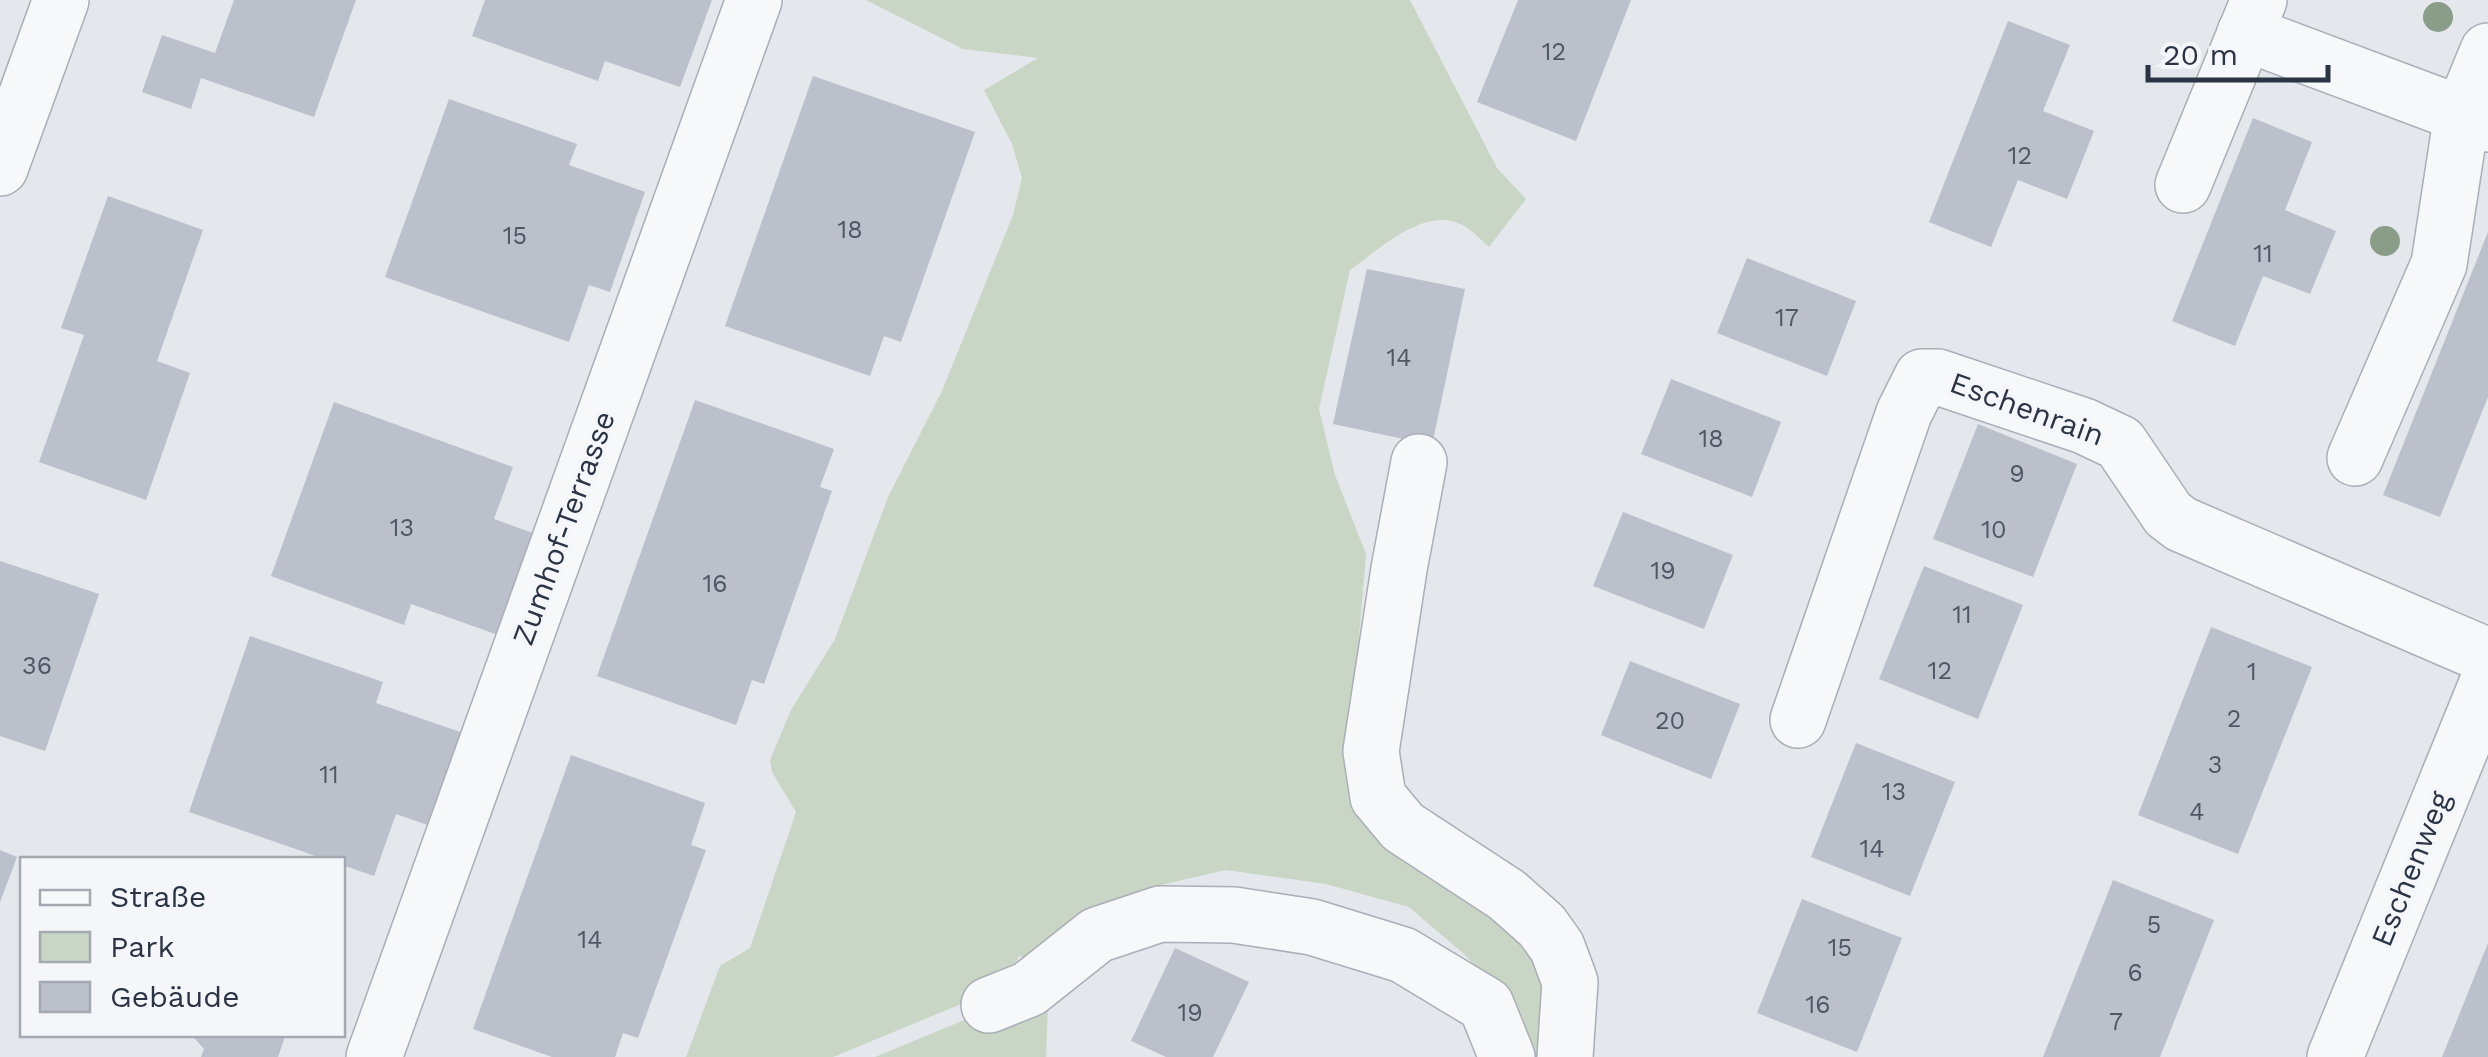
<svg xmlns="http://www.w3.org/2000/svg" width="2488" height="1057" viewBox="0 0 2488 1057" font-family="'Work Sans',sans-serif">
	<style>
		.green { fill: #c9d6c5 }
		.building { fill: #bbc0ca }
		.lines { fill: none; stroke-linecap: round; stroke-linejoin: round }
		.minor-casing { stroke: #a9aeb7; stroke-width: 58 }
		.minor { stroke: #f7f8fa; stroke-width: 55 }
		.tree { fill: #899d89 }
		.labels { text-anchor: middle; stroke-width: 8; stroke-linejoin: round; paint-order: stroke }
		.number-label { font-size: 25px; fill: #4f5766 }
		.street-label { font-size: 30px; fill: #2b3445; stroke: #f4f6f9 }
	</style>
	<rect width="100%" height="100%" fill="#e4e7ec"/>
	<g class="green">
		<path d="M866,0H1410L1497,168L1526,199L1489,247C1481,240 1473,231 1464,226C1426,204 1380,249 1350,270L1319,409L1335,475L1366,554L1354,695L1360,802L1513,914L1558,976L1554,1057H1522L1506,999L1464,954L1409,907L1326,884L1226,870L1165,884L1112,912L1039,960L1019,956L1005,986L833,1057H686L720,966L750,948L796,812L772,772L770,760L791,710L835,639L888,497L942,391L1013,215L1022,178L1012,144L984,90L1038,58L963,49Z"/>
		<polygon points="1030,993 1048,1006 1046,1057 875,1057"/>
	</g>
	<g class="building">
		<polygon points="234,0 356,0 314,117 201,78 191,109 142,92 162,35 215,53"/>
		<polygon points="485,0 712,0 680,87 605,61 598,81 472,36"/>
		<polygon points="1518,0 1631,0 1576,141 1477,102"/>
		<polygon points="2008,21 2070,45 2043,111 2094,131 2067,199 2018,180 1991,247 1929,222"/>
		<polygon points="813,76 975,132 901,342 884,336 870,376 725,326"/>
		<polygon points="449,99 577,144 569,165 645,192 610,292 589,285 569,342 385,277"/>
		<polygon points="2253,118 2312,142 2285,210 2336,231 2310,294 2263,276 2235,346 2172,321"/>
		<polygon points="108,196 203,230 157,361 190,373 146,500 39,462 84,335 61,328"/>
		<polygon points="2488,232 2488,397 2440,517 2383,495"/>
		<polygon points="1747,258 1856,301 1827,376 1717,333"/>
		<polygon points="1367,269 1465,289 1432,445 1333,424"/>
		<polygon points="1671,379 1781,422 1752,497 1641,454"/>
		<polygon points="695,400 834,449 820,487 832,491 764,684 752,680 736,725 597,676"/>
		<polygon points="334,402 513,467 494,519 538,535 501,636 411,604 404,625 271,576"/>
		<polygon points="1978,424 2077,464 2033,577 1933,539"/>
		<polygon points="1623,512 1733,555 1704,629 1593,586"/>
		<polygon points="0,561 99,594 45,751 0,736"/>
		<polygon points="1924,566 2023,605 1978,719 1879,679"/>
		<polygon points="2211,627 2312,667 2238,854 2138,815"/>
		<polygon points="250,636 383,682 376,703 469,735 436,828 396,814 374,876 342,865 342,860 327,860 189,812"/>
		<polygon points="1630,661 1740,704 1711,779 1601,735"/>
		<polygon points="1856,743 1955,782 1910,896 1811,857"/>
		<polygon points="571,755 705,803 691,845 706,850 638,1038 623,1033 615,1057 552,1057 473,1029"/>
		<polygon points="0,850 17,857 0,902"/>
		<polygon points="2113,880 2214,920 2160,1057 2043,1057"/>
		<polygon points="1802,899 1902,938 1857,1052 1757,1013"/>
		<polygon points="2488,943 2488,1057 2442,1057"/>
		<polygon points="1175,948 1249,982 1213,1057 1166,1057 1131,1041"/>
		<polygon points="191,1034 286,1034 278,1057 201,1057 204,1049"/>
	</g>
	<g class="lines">
		<defs>
			<g id="minor">
				<polyline points="2245,33 2488,124"/>
				<polyline points="0,168 61,0"/>
				<polyline points="2183,185 2259,0"/>
				<polyline points="2355,458 2439,264 2462,114 2488,51"/>
				<polyline points="1419,462 1399,569 1371,751 1378,797 1403,827 1507,895 1542,926 1557,947 1570,982 1565,1057"/>
				<polyline points="1798,720 1904,413 1922,377 1938,377 2084,426 2120,443 2168,514 2181,524 2488,656"/>
				<polyline points="989,1005 1029,989 1097,935 1160,914 1234,915 1312,927 1403,955 1486,1005 1507,1057"/>
				<polyline points="374,1057 754,0"/>
				<polyline points="2335,1057 2488,681"/>
			</g>
		</defs>
		<use href="#minor" class="minor-casing"/>
		<use href="#minor" class="minor"/>
	</g>
	<g class="tree">
		<circle cx="2438" cy="17" r="15"/>
		<circle cx="2385" cy="241" r="15"/>
	</g>
	<g class="labels">
		<g class="number-label">
			<text x="1554" y="60">12</text>
			<text x="2020" y="164">12</text>
			<text x="850" y="238">18</text>
			<text x="515" y="244">15</text>
			<text x="2263" y="262">11</text>
			<text x="1787" y="326">17</text>
			<text x="1399" y="366">14</text>
			<text x="1711" y="447">18</text>
			<text x="2017" y="482">9</text>
			<text x="402" y="536">13</text>
			<text x="1994" y="538">10</text>
			<text x="1663" y="579">19</text>
			<text x="715" y="592">16</text>
			<text x="1962" y="623">11</text>
			<text x="37" y="674">36</text>
			<text x="1940" y="679">12</text>
			<text x="2252" y="680">1</text>
			<text x="2234" y="727">2</text>
			<text x="1670" y="729">20</text>
			<text x="2215" y="773">3</text>
			<text x="329" y="783">11</text>
			<text x="1894" y="800">13</text>
			<text x="2197" y="820">4</text>
			<text x="1872" y="857">14</text>
			<text x="2154" y="933">5</text>
			<text x="590" y="948">14</text>
			<text x="1840" y="956">15</text>
			<text x="2135" y="981">6</text>
			<text x="1818" y="1013">16</text>
			<text x="1190" y="1021">19</text>
			<text x="2116" y="1030">7</text>
		</g>
		<g class="street-label">
			<text transform="translate(2027 409) rotate(20)" y="10">Eschenrain</text>
			<text transform="translate(564 528) rotate(-70)" y="10">Zumhof-Terrasse</text>
			<text transform="translate(2411 869) rotate(-68)" y="10">Eschenweg</text>
		</g>
	</g>
	<rect x="20" y="857" width="325" height="180" fill="#f4f6f9" stroke="#a4a8b1" stroke-width="2.5"/>
	<rect x="40" y="890" width="50" height="15" fill="#f7f8fa" stroke="#a4a8b1" stroke-width="2.5"/>
	<text x="110" y="907" font-size="30" fill="#2b3445">Straße</text>
	<rect x="40" y="932" width="50" height="30" fill="#c9d6c5" stroke="#a4a8b1" stroke-width="2.5"/>
	<text x="110" y="957" font-size="30" fill="#2b3445">Park</text>
	<rect x="40" y="982" width="50" height="30" fill="#bbc0ca" stroke="#a4a8b1" stroke-width="2.5"/>
	<text x="110" y="1007" font-size="30" fill="#2b3445">Gebäude</text>
	<path d="M2148 65v15h180v-15" fill="none" stroke="#2b3445" stroke-width="5"/>
	<text x="2163" y="65" font-size="30" fill="#2b3445" stroke="#f4f6f9" stroke-width="8" paint-order="stroke">20 m</text>
</svg>
